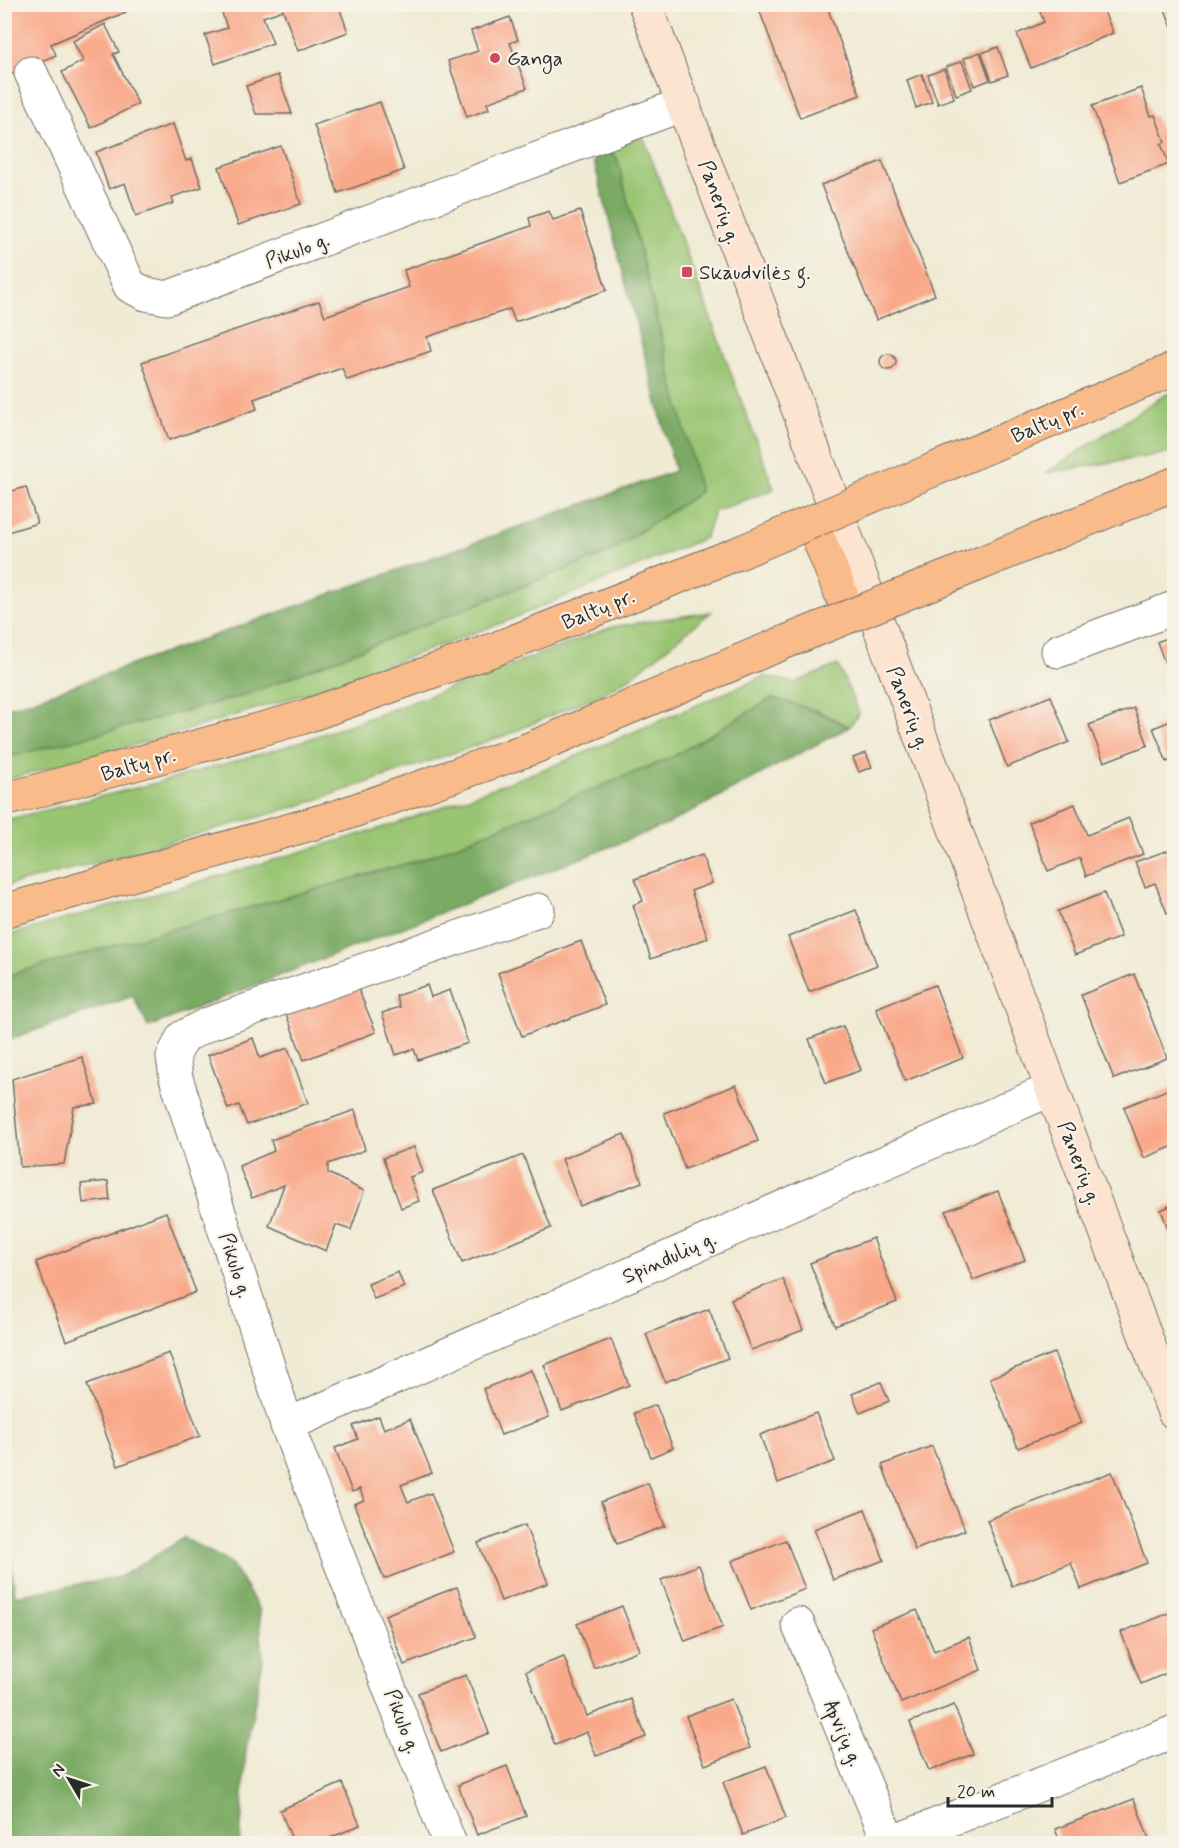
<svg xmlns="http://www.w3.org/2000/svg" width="1179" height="1848" viewBox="0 0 1179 1848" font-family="Mynerve,sans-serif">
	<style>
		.green { fill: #99c572; stroke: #62784e; stroke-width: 1.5 }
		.forest { fill: #7aaa64; stroke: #526a48; stroke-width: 1.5 }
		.building { fill: #f9a98a }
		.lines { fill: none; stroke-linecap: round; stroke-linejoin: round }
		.street-casing { stroke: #706e66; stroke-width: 35 }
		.secondary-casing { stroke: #706e66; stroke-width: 35 }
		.primary-casing { stroke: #706e66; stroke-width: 35 }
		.street { stroke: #fff; stroke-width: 33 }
		.secondary { stroke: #fde4d1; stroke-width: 33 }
		.primary { stroke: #fabb8b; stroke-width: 33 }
		.primary-bridge-casing { stroke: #706e66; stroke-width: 35; stroke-linecap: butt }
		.primary-bridge { stroke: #fabb8b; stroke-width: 33 }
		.poi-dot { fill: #d1495b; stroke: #f7f3e8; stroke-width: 2 }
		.labels { text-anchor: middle; stroke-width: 4.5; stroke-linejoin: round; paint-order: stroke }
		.poi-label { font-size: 21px; fill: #2b2b2b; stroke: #f7f3e8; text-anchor: start }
		.street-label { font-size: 21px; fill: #2b2b2b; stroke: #f7f3e8 }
	</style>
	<rect width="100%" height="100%" fill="#f7f3e8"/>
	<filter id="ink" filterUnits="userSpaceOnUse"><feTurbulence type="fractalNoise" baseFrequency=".0167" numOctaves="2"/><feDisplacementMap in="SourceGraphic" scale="12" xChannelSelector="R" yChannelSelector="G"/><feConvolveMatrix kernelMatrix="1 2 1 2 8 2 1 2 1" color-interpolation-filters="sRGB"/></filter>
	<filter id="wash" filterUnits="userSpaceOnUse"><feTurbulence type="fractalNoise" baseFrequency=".008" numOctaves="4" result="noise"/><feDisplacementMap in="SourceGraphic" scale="24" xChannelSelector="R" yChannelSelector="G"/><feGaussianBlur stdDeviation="1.35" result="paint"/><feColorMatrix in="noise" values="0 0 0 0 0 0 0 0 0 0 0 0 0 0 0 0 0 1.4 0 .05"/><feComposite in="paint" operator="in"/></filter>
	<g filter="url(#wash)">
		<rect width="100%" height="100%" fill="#f0ebd4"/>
		<g class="green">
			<polygon points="643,136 774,489 714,512 705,538 507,621 318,690 171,735 5,780 5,758 242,696 608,553 700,492 617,158 605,148"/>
			<polygon points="1174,391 1174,452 1046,473 1163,396"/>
			<polygon points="711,612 630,678 607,691 509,734 298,806 99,862 5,886 5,820 160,782 285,747 383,713 612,627"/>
			<polygon points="838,665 859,713 849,727 821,712 772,698 672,757 423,859 5,976 5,936 216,877 398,823 558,764 765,676 794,683"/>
		</g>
		<g class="forest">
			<polygon points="605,148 617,158 700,492 608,553 242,696 5,758 5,707 19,705 675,471 594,162 596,154"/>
			<path d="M772,698C800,704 823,713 849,727L666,825L148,1027L133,996L5,1041V976L423,859L672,757Z"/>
			<polygon points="4,1488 15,1596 120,1577 184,1538 231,1563 259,1609 263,1659 246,1750 240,1843 5,1843"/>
		</g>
		<g id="blocks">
			<g class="building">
				<polygon points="4,4 123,4 126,12 51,44 56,55 4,77"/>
				<polygon points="219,4 338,4 348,32 298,51 283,10 263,17 273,43 215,64 205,35 227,28"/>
				<polygon points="471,4 485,4 485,5 472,9"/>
				<polygon points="757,4 826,4 860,95 800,118"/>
				<polygon points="1037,4 1101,4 1113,33 1031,68 1017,34 1044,22"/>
				<polygon points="1163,4 1174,4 1174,33"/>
				<polygon points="510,17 518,40 510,43 527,88 487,103 489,109 467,117 448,61 478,51 471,31"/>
				<polygon points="105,24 119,52 113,54 138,104 91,128 62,72 83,61 73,41"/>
				<polygon points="998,47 1008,75 992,81 982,53"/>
				<polygon points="980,52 990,80 974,86 964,58"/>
				<polygon points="962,61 972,89 956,95 946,67"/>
				<polygon points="944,69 954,98 938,104 928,75"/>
				<polygon points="922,74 932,102 916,108 907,80"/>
				<polygon points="278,75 292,114 256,114 246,86"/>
				<polygon points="1141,88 1151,116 1155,115 1165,142 1161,144 1169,164 1120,182 1092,106"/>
				<polygon points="380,102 404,170 338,193 314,125"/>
				<polygon points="173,124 186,161 192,159 202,187 172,197 174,203 136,216 125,183 109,189 96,152"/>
				<polygon points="281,146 301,204 238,225 219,167"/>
				<polygon points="882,161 935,295 876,320 821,185"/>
				<polygon points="549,211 553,220 580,211 607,290 515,322 510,309 427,337 431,351 347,380 342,368 254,399 257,409 169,440 142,362 319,301 325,316 409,287 404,270 531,226 529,218"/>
				<circle cx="888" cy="362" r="8"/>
				<polygon points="26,487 37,523 5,533 5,493"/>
				<polygon points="1174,635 1174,687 1157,642"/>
				<polygon points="1051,696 1069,742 1007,767 989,720"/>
				<polygon points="1134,708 1148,745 1104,762 1089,725"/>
				<polygon points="1171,721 1174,729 1174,759 1167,762 1153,728"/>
				<polygon points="866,753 872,767 859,772 853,758"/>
				<polygon points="1075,804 1087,835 1129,818 1143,854 1086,876 1080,858 1048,871 1029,822"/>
				<polygon points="1174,848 1174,911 1167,913 1155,883 1145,887 1135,862"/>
				<polygon points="702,855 712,883 691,891 708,938 651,959 633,905 643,901 635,879"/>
				<polygon points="1104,893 1121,937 1075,955 1058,911"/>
				<polygon points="856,910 877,965 809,992 788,937"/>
				<polygon points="581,941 605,1005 522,1036 498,973"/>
				<polygon points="1134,974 1167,1058 1114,1079 1081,995"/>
				<polygon points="427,985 431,997 450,990 468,1043 418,1060 414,1049 396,1055 382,1013 400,1007 396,996"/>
				<polygon points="935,985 963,1058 905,1081 876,1008"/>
				<polygon points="357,986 376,1032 304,1060 286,1014"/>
				<polygon points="843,1026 861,1070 826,1083 809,1039"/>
				<polygon points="253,1038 260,1058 288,1048 308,1103 247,1125 239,1105 228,1109 208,1055"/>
				<polygon points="82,1057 97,1104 74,1107 64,1164 20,1167 12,1079"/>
				<polygon points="736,1085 758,1141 685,1169 664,1113"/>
				<polygon points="1174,1087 1174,1146 1144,1158 1124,1107"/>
				<polygon points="355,1110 365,1150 328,1164 328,1173 364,1191 351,1230 336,1225 326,1251 269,1226 284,1185 252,1198 239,1166 274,1151 271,1140"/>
				<polygon points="624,1134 642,1182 580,1206 562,1159"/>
				<polygon points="414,1147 423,1172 410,1177 419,1201 401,1208 383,1158"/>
				<polygon points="523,1155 551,1228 462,1263 433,1190"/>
				<polygon points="108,1181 110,1200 83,1203 81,1184"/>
				<polygon points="998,1191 1025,1260 973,1280 946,1211"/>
				<polygon points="1174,1204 1174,1245 1161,1210"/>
				<polygon points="166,1212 196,1292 66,1341 36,1262"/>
				<polygon points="873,1238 897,1302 835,1326 810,1263"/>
				<polygon points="398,1272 404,1287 374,1299 368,1284"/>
				<polygon points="783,1279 803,1330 751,1350 731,1299"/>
				<polygon points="709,1309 728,1358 665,1382 646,1334"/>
				<polygon points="611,1339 629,1385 562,1411 544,1365"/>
				<polygon points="169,1353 200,1436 118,1466 87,1384"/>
				<polygon points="1054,1353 1082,1423 1018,1448 990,1378"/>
				<polygon points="531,1370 549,1417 501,1435 483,1389"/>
				<polygon points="881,1382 889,1401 860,1413 852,1394"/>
				<polygon points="656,1405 673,1448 651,1457 634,1413"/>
				<polygon points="816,1413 835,1461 778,1483 760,1435"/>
				<polygon points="379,1416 384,1429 410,1419 432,1473 401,1485 408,1502 431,1493 454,1552 384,1579 354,1504 364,1500 360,1489 352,1492 335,1448 358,1439 353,1426"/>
				<polygon points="932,1446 965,1530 915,1550 882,1465"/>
				<polygon points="1112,1472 1147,1563 1081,1589 1071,1563 1012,1586 987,1520"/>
				<polygon points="648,1483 665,1526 617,1544 601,1502"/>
				<polygon points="865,1509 884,1560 833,1580 814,1529"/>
				<polygon points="525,1525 548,1583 501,1601 478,1543"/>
				<polygon points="786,1540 805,1589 751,1610 732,1561"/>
				<polygon points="699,1565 723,1627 685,1641 661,1580"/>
				<polygon points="457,1587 476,1637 404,1665 385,1615"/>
				<polygon points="622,1606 639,1650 594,1668 577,1624"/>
				<polygon points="917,1610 934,1651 969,1637 981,1670 901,1703 871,1628"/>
				<polygon points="1172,1612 1174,1618 1174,1670 1141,1684 1121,1632"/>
				<polygon points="564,1657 587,1716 631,1699 646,1737 596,1756 587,1732 555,1745 526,1671"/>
				<polygon points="466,1675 489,1733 441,1752 418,1693"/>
				<polygon points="731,1699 750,1748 705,1765 686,1716"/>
				<polygon points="954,1705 973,1754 929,1771 910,1722"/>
				<polygon points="507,1766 526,1816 477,1835 458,1785"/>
				<polygon points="766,1766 786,1818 743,1835 723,1782"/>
				<polygon points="342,1783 360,1825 316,1844 294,1844 280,1810"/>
				<polygon points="1134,1799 1151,1844 1061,1844 1055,1829"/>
			</g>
		</g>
	</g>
	<g filter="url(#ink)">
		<use href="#blocks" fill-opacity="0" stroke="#706e66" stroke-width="1.5"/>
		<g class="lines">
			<defs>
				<g id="street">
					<polyline points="31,73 130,286 146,294 167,298 684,104"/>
					<polyline points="1058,651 1174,608"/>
					<polyline points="287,1425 1052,1089"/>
					<polyline points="798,1624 890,1844"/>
					<polyline points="890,1843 1174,1732"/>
					<polyline points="450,1844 287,1425 176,1078 173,1057 183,1037 208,1024 538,910"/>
				</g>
				<polyline id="secondary" points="645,4 790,387 1052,1089 1174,1412"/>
				<g id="primary">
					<polyline points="935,469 1174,369"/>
					<polyline points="812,522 850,616"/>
					<polyline points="974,566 1174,484"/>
					<polyline points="4,800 301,718 490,651 741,552"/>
					<polyline points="4,911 339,816 532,748 778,645"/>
				</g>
			</defs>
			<use href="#street" class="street-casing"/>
			<use href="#secondary" class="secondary-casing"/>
			<use href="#primary" class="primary-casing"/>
			<use href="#street" class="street"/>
			<use href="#secondary" class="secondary"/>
			<use href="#primary" class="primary"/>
			<defs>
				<g id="primary-bridge">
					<polyline points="741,552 935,469"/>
					<polyline points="778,645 974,566"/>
				</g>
			</defs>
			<use href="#primary-bridge" class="primary-bridge-casing"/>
			<use href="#primary-bridge" class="primary-bridge"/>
		</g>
	</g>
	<g class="poi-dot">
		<circle cx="495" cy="58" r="6"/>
		<rect x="681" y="266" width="12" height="12" rx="3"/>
	</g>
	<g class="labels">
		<g class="poi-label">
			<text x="507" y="65">Ganga</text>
			<text x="699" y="279">Skaudvilės g.</text>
		</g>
		<g class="street-label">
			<text transform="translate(720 202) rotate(70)" y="7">Panerių g.</text>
			<text transform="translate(297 250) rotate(-21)" y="7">Pikulo g.</text>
			<text transform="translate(1047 422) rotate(-23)" y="7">Baltų pr.</text>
			<text transform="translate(598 609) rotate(-22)" y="7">Baltų pr.</text>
			<text transform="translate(909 708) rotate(69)" y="7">Panerių g.</text>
			<text transform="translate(138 764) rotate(-16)" y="7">Baltų pr.</text>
			<text transform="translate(1080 1163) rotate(69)" y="7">Panerių g.</text>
			<text transform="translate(669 1257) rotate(-24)" y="7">Spindulių g.</text>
			<text transform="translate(236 1265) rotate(72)" y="7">Pikulo g.</text>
			<text transform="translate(403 1721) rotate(69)" y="7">Pikulo g.</text>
			<text transform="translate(844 1733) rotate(67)" y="7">Apvijų g.</text>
		</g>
	</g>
	<rect width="1179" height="1848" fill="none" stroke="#f7f3e8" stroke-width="24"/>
	<g transform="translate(69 1779) rotate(309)" stroke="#f7f3e8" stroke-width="4.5" paint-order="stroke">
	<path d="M0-4.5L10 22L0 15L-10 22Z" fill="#2b2b2b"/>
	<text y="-9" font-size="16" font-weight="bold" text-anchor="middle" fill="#2b2b2b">N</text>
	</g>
	<path d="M948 1797v9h104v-9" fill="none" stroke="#2b2b2b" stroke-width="3"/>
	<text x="957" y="1797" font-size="18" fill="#2b2b2b" stroke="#f7f3e8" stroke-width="4.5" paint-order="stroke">20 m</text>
</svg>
